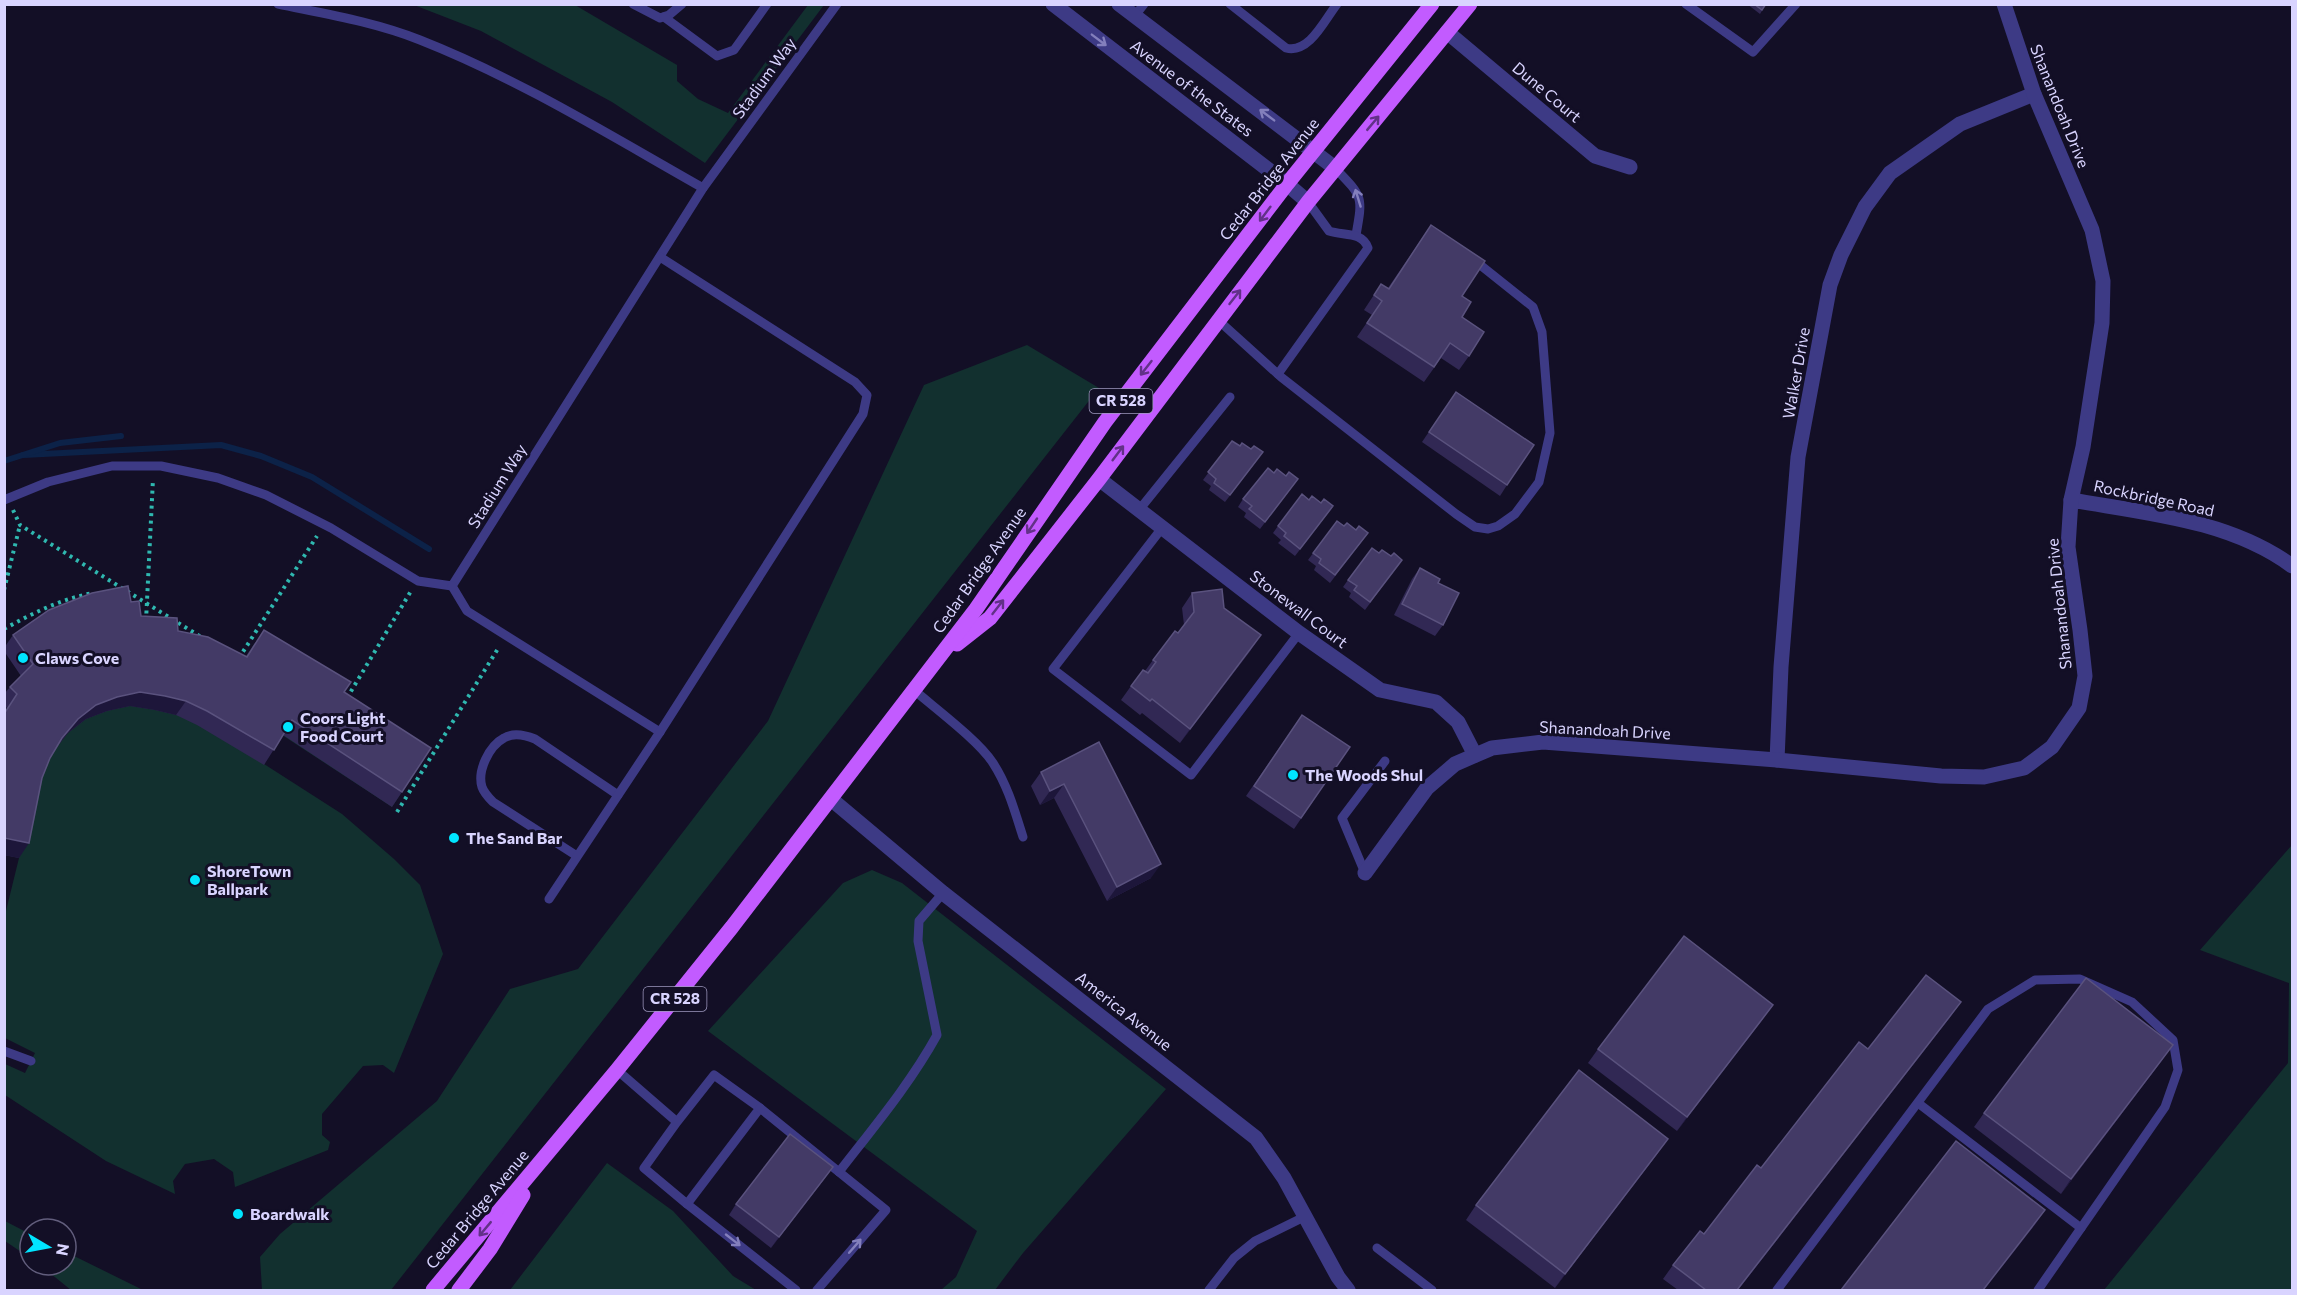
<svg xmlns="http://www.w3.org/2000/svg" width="2297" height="1295" viewBox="0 0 2297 1295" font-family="Commissioner,sans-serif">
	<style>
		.green { fill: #12302f }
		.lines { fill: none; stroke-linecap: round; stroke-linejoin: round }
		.stream { stroke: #0c2248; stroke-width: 6 }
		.path { stroke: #2fb8b0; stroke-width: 4; stroke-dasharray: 3 4.5; stroke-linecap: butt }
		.lane { stroke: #3d3a85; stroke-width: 9 }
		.street { stroke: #3d3a85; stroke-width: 15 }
		.primary { stroke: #c25bff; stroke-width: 15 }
		.wall { fill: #312854 }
		.shaded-wall { fill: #1d163a }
		.building { fill: #433a66; stroke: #5a527e; stroke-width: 1.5 }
		.oneway { stroke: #837fbc }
		.oneway2 { stroke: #623188 }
		.poi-dot { fill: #00e5ff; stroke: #130f26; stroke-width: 2 }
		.labels { text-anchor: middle; stroke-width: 6; stroke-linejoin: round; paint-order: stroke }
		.shield { fill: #130f26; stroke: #9e99be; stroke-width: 1.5 }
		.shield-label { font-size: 15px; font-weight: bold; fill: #d9d4ff }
		.street-label { font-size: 16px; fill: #d9d4ff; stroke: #130f26 }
		.poi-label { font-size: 16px; font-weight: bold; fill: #d9d4ff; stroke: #130f26; text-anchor: start }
	</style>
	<rect width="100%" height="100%" fill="#130f26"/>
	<g class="green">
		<polygon points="414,5 575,5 677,65 677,81 698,99 728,113 808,5 824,5 705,163 612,102 481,31"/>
		<polygon points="1027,345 1099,388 391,1290 262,1290 260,1257 280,1234 437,1101 510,989 578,969 768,721 924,385"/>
		<polygon points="121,616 237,671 254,644 341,696 421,762 392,807 282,735 264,764 342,814 394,859 420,885 443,954 394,1073 383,1065 363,1066 322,1114 322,1135 330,1142 328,1150 235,1187 233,1172 214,1159 185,1164 173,1181 175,1194 106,1161 5,1095 5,1064 25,1073 35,1053 5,1038 5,915 19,858 4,712 7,708 5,705 22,678 5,648"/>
		<polygon points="2292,845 2292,1290 2104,1290 2288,1063 2289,983 2200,950"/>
		<polygon points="872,870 902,883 1166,1089 1023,1253 995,1290 941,1290 956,1277 977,1231 708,1031 843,883"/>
		<polygon points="607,1163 673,1211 733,1276 756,1290 510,1290"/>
		<polygon points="5,1221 30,1234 30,1258 5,1241"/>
		<polygon points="66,1252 143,1290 71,1290 40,1265 66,1265"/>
	</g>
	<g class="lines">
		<g class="stream">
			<polyline points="23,455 221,445 261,456 312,477 429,549"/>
			<polyline points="4,461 60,443 121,436"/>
		</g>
		<g class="path">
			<polyline points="13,510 20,525 201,637"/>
			<polyline points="4,590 20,525"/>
			<polyline points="146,621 153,479"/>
			<path d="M4,629C33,613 61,599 93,593"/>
			<polyline points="239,658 317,536"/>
			<polyline points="347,698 411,591"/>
			<polyline points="397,812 499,647"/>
		</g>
		<g class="lane">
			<path d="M278,4C326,14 375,22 420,40C519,79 611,136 703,188"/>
			<polyline points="633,4 660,18 669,15 682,4"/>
			<path d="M1230,4L1286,48C1309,54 1324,21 1337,4"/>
			<polyline points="1686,4 1753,52 1796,4"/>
			<polyline points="664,17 717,56 734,50 767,4"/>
			<polyline points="1134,17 1144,4"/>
			<path d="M1335,168C1363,197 1363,196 1356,235"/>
			<polyline points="1218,320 1281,377 1456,514 1475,527 1488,529 1498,526 1515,514 1539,482 1550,433 1542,332 1533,307 1474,260"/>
			<path d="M1278,374L1368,248C1362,231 1343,236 1329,231L1308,202"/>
			<polyline points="4,500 48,482 112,466 161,466 218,478 266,495 331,528 418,581 452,586 703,188 837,4"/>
			<polyline points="1139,510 1230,397"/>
			<polyline points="1162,528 1053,669 1191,775 1299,633"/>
			<polyline points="452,586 467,611 660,732"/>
			<path d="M914,690C936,709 979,741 993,763C1008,786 1015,812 1023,837"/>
			<path d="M577,856L493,802C489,798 484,793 482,787C477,771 489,746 504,738C514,732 525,735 535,739L618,795"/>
			<polyline points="1365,873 1342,818 1385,761"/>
			<polyline points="549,899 660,732 863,414 867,395 855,382 660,257"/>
			<polyline points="4,1051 31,1061"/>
			<polyline points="617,1070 677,1122 714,1075 760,1108 687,1204 644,1168 677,1122"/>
			<polyline points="1918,1103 2081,1228"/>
			<polyline points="760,1108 886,1210 817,1290"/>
			<path d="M839,1172C873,1128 910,1084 937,1035L918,941L919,921L943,893"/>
			<polyline points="687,1204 796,1290"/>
			<polyline points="1377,1248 1432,1290"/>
			<polyline points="1209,1290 1234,1258 1255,1241 1304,1217"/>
			<polyline points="1777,1290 1988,1009 2035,980 2080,979 2132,1002 2173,1040 2178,1070 2165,1107 2038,1290"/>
		</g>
		<g class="street">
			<polyline points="1053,4 1287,184 1308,202"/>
			<polyline points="1119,4 1335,168"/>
			<polyline points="1447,32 1595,156 1630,167"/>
			<polyline points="1099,479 1299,633 1380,690 1436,702 1458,722 1475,755"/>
			<path d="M2071,500C2145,513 2230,520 2292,566"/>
			<polyline points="1777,760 1781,667 1798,457 1830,285 1841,255 1865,207 1890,173 1960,124 2034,94"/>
			<polyline points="831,799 943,893 1256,1138 1284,1178 1338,1277 1348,1290"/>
			<polyline points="1365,873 1427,788 1455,764 1492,748 1543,742 1777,760 1941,776 1984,777 2024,768 2052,747 2079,708 2085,676 2080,630 2068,547 2071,500 2083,447 2102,323 2103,281 2092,230 2034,94 2004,4"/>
		</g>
		<g class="primary">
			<polyline points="957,644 990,618 1099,479 1308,202 1470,4"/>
			<polyline points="433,1290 617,1070 732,927 976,609 1105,422 1287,184 1432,4"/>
			<polyline points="459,1290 490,1249 523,1195"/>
		</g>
	</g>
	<g class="wall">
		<polygon points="1747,4 1766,4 1760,14"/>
		<polygon points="1431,225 1462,296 1462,317 1469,356 1459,370 1441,358 1424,382 1357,337 1372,315 1364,310 1381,284 1388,288"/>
		<polygon points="1456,392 1507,485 1500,496 1422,442"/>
		<polygon points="1232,441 1258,459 1225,502 1209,490 1211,486 1203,480"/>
		<polygon points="1274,473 1298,479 1260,529 1244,517 1246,513 1238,507 1243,499"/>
		<polygon points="1328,513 1295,556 1278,543 1281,540 1273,533 1278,526"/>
		<polygon points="1337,521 1344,526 1368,533 1330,583 1314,570 1316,566 1308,560"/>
		<polygon points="1379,553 1402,560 1365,610 1349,597 1351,593 1343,587 1348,580"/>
		<polygon points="1420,568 1443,625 1435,636 1394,615 1412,579"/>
		<polygon points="1192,593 1224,608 1251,650 1180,743 1142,713 1140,715 1121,700 1131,686 1145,671 1153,660 1178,633 1184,625 1182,608"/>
		<polygon points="131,602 141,616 178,631 246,656 264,630 344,692 402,792 392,807 283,735 264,765 197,725 176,715 155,710 130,706 107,711 86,719 68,733 57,747 50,758 42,778 19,858 4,855 4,712 7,708 4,705 4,694 10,687 21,676 4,651 4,648 13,635"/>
		<polygon points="1302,715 1350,747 1294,829 1246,796"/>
		<polygon points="1099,742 1151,878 1107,901 1054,798 1040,805 1031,786 1041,772"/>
		<polygon points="1951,1016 1738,1290 1678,1290 1663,1279 1673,1265 1704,1234 1761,1168 1868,1049"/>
		<polygon points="1763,1019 1677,1131 1588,1063 1598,1049"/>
		<polygon points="2163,1059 2061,1194 1974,1127 1984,1113"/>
		<polygon points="1658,1153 1555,1288 1466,1220 1476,1205"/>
		<polygon points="825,1178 771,1248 729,1215 736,1204"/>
	</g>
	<g class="shaded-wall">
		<polygon points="1261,635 1251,650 1180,743 1190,729"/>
		<polygon points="140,692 165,696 186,701 176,715 155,710 130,706 107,711 86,719 68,733 52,753 62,738 78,719 96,705 117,697"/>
		<polygon points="1064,784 1054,798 1040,805 1050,791"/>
		<polygon points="4,838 29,843 19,858 4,855"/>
		<polygon points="1161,864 1151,878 1107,901 1117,887"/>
		<polygon points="1961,1002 1951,1016 1738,1290 1737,1290"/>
		<polygon points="1773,1005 1763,1019 1677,1131 1687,1117"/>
		<polygon points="2173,1045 2163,1059 2061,1194 2071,1179"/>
		<polygon points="1668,1139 1658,1153 1555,1288 1565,1274"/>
		<polygon points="833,1167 825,1178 771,1248 779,1237"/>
		<polygon points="2045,1210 2035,1225 1984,1290 1983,1290"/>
	</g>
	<g class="building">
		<polygon points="1754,4 1766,4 1762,10"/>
		<polygon points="1431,225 1485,261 1462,296 1471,302 1462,317 1484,332 1469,356 1450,343 1434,367 1367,323 1382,301 1374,295 1381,284 1389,289"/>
		<polygon points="1456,392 1534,445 1507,485 1429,432"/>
		<polygon points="1232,441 1240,446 1242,443 1251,449 1254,446 1263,452 1230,495 1214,483 1216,479 1208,472"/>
		<polygon points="1268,468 1274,473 1277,469 1286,476 1289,472 1298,479 1265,522 1249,509 1252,506 1243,499"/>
		<polygon points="1302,494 1309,500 1312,496 1321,503 1324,499 1333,506 1300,549 1284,536 1286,533 1278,526"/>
		<polygon points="1337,521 1344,526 1347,523 1356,530 1359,526 1368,533 1335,575 1319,563 1321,559 1313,553"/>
		<polygon points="1372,548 1379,553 1382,550 1391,556 1394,553 1402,560 1370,602 1354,590 1357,586 1348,580"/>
		<polygon points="1420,568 1440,579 1438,583 1459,593 1443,625 1402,604"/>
		<polygon points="128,586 131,602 139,601 141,616 177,618 178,631 208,637 247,657 264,630 351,682 344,692 431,748 402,792 292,720 274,750 207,711 186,701 165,696 140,692 117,697 96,705 78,719 62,738 50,758 42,778 29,843 4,838 4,714 17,694 10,687 33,664 13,635 49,610 92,593"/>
		<polygon points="1222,589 1224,608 1261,635 1190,729 1152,699 1150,701 1131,686 1143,670 1148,673 1156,662 1153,660 1175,631 1178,633 1194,612 1192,593"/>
		<polygon points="1302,715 1350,747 1301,818 1254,786"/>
		<polygon points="1099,742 1161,864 1117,887 1064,784 1050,791 1041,772"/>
		<polygon points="1684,936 1773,1005 1687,1117 1598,1049"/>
		<polygon points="1926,975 1961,1002 1737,1290 1706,1290 1673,1265 1700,1231 1704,1234 1757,1165 1761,1168 1859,1042 1868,1049"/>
		<polygon points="2086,978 2173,1045 2071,1179 1984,1113"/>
		<polygon points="1579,1070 1668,1139 1565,1274 1476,1205"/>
		<polygon points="790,1134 833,1167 779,1237 736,1204"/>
		<polygon points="1956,1141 2045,1210 1983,1290 1841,1290"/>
	</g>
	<defs><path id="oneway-shaft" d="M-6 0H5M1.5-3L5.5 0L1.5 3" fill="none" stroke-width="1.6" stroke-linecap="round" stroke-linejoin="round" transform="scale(1.5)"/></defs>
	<g class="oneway">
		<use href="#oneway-shaft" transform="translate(1099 40) rotate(37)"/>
		<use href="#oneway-shaft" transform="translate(1267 115) rotate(-143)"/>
		<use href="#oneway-shaft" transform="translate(1358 198) rotate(-107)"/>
		<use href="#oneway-shaft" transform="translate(733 1240) rotate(38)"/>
		<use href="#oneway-shaft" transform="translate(855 1246) rotate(-49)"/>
	</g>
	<g class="oneway2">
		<use href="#oneway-shaft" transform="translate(1373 123) rotate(-50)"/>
		<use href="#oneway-shaft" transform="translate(1265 214) rotate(127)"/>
		<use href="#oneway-shaft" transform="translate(1235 297) rotate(-52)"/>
		<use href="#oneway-shaft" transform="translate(1146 368) rotate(128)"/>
		<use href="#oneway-shaft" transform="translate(1118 453) rotate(-53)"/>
		<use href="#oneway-shaft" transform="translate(1032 526) rotate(124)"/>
		<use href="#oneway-shaft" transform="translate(998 607) rotate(-52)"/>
		<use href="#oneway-shaft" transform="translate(485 1229) rotate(130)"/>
	</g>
	<g class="poi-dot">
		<circle cx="23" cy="658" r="6"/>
		<circle cx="288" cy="727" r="6"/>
		<circle cx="1293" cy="775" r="6"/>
		<circle cx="454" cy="838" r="6"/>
		<circle cx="195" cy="880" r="6"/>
		<circle cx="238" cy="1214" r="6"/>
	</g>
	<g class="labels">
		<g class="shield">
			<rect x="1089.5" y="389" width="63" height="24" rx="4.5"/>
			<rect x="643.5" y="987" width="63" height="24" rx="4.5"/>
		</g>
		<g class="shield-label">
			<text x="1121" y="406">CR 528</text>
			<text x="675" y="1004">CR 528</text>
		</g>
		<g class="street-label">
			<text transform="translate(764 78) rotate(-54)" y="6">Stadium Way</text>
			<text transform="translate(1192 88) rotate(37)" y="6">Avenue of the States</text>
			<text transform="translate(1547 92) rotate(40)" y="6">Dune Court</text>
			<text transform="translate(2060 106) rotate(68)" y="6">Shanandoah Drive</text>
			<text transform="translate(1269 179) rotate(-52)" y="6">Cedar Bridge Avenue</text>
			<text transform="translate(1796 373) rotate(-80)" y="6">Walker Drive</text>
			<text transform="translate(497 486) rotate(-58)" y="6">Stadium Way</text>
			<text transform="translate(2154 498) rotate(12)" y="6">Rockbridge Road</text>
			<text transform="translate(979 570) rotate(-55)" y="6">Cedar Bridge Avenue</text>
			<text transform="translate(2059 604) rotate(-96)" y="6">Shanandoah Drive</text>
			<text transform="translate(1299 609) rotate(37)" y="6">Stonewall Court</text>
			<text transform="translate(1605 730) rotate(3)" y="6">Shanandoah Drive</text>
			<text transform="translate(1124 1011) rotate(38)" y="6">America Avenue</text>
			<text transform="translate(477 1209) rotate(-50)" y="6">Cedar Bridge Avenue</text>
		</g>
		<g class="poi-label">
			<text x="35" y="664">Claws Cove</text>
			<text x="300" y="724">Coors Light<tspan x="300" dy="18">Food Court</tspan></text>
			<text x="1305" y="781">The Woods Shul</text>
			<text x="466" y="844">The Sand Bar</text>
			<text x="207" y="877">ShoreTown<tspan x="207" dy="18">Ballpark</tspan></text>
			<text x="250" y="1220">Boardwalk</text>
		</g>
	</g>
	<rect width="2297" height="1295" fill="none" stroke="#d9d4ff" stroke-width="12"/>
	<g transform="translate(48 1247) rotate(100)"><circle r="28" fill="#130f26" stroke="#625e7d" stroke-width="1.5"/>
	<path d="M0-4.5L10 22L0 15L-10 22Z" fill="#00e5ff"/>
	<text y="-9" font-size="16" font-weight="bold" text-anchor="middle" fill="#d9d4ff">N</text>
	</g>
</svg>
